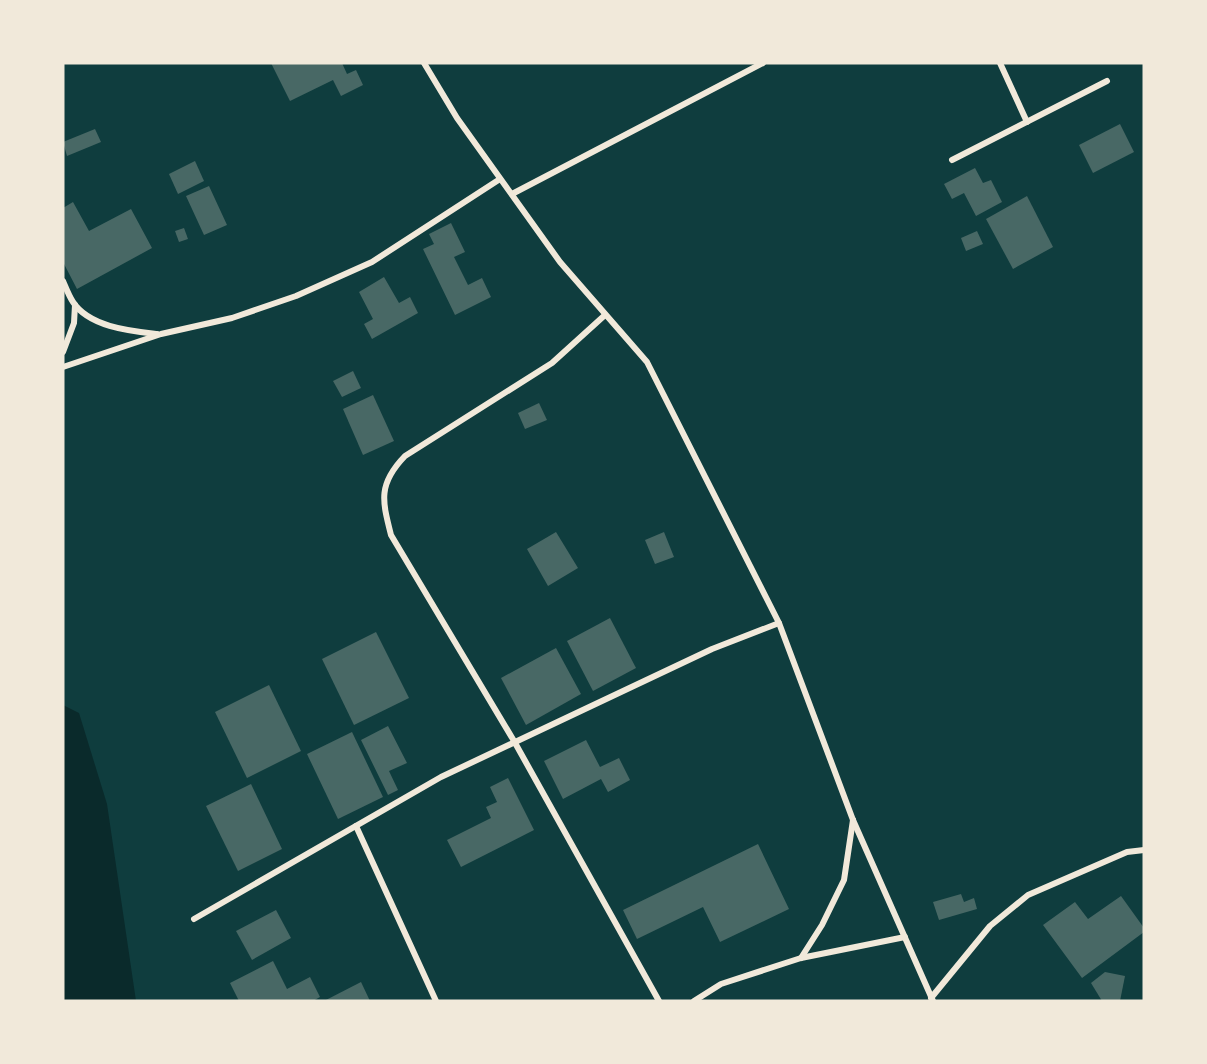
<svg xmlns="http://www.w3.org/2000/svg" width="1207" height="1064" viewBox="0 0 1207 1064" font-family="'Noto Serif',serif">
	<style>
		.water { fill: #0a2a2b }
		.building { fill: #486865 }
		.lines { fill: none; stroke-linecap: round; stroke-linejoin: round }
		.minor { stroke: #f1e9da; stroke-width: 6 }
	</style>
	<rect width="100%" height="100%" fill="#0f3d3e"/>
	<polygon class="water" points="63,705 79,713 107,804 136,1001 63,1001"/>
	<g class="building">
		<polygon points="271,63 342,63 347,74 356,70 363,85 341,96 333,80 290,101"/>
		<polygon points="1120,124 1134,152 1093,173 1079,145"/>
		<polygon points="95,129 101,142 67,156 63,142"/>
		<polygon points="195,161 204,181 178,194 169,174"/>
		<polygon points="975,168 983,183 991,180 1002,202 976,216 964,193 952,199 944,184"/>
		<polygon points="209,186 227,225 204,235 186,196"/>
		<polygon points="1027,196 1053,247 1013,269 986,219"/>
		<polygon points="73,202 89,231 131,209 152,248 77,289 63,262 63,208"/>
		<polygon points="451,223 465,252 454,257 468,285 482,278 491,297 455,315 423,249 434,244 429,234"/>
		<polygon points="184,228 188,239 179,242 175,231"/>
		<polygon points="977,231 983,244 966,251 961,238"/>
		<polygon points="384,277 399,303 410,297 418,313 372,339 364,324 373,319 359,292"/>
		<polygon points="353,371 361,388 342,397 333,381"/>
		<polygon points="373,395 394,441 363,455 343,409"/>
		<polygon points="539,403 547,420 525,429 518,413"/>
		<polygon points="556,532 578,568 548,586 527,549"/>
		<polygon points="664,532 674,557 655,564 645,540"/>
		<polygon points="610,618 636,668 593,691 567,641"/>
		<polygon points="376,632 409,698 354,725 322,659"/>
		<polygon points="556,648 581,694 526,725 501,678"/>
		<polygon points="269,685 301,751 247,778 215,712"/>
		<polygon points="388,726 407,763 389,771 398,790 388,795 361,740"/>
		<polygon points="352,732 383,797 338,819 307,754"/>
		<polygon points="586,740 600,767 619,758 630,780 608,792 601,779 563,799 544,761"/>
		<polygon points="508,778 534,830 461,867 447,840 491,818 486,807 497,802 490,787"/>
		<polygon points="251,784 282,849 238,871 206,806"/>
		<polygon points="758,844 789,909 720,942 703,907 637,939 623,910"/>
		<polygon points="961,894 964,902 974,898 977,909 939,920 933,902"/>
		<polygon points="1121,896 1144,928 1144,932 1082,978 1043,925 1075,902 1088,919"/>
		<polygon points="276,910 291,938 252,960 236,931"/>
		<polygon points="273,961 287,989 310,977 320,997 313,1001 239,1001 230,983"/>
		<polygon points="1105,972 1125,976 1120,1001 1102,1001 1091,983"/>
		<polygon points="361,982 370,1001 324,1001"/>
	</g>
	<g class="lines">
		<g class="minor">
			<polyline points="424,63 457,118 560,262 647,362 779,623 853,820 933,1001"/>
			<polyline points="1000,63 1027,122"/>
			<polyline points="952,160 1107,81"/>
			<polyline points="512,194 763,63"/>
			<path d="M63,281C66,288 69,296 73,302C89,327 131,331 157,334"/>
			<path d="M605,315L552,363L405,456C378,484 382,500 391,535L514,741L659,1001"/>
			<polyline points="63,352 74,323 75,305"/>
			<polyline points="63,367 161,334 232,318 296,296 372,262 500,179"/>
			<polyline points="356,826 436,1001"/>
			<polyline points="194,919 441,777 712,649 779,623"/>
			<polyline points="801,958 822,925 844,880 853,820"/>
			<polyline points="931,998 990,926 1028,895 1127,852 1144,850"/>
			<polyline points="694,1001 721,984 801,958 905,937"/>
		</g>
	</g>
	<rect width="1207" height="1064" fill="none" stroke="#f1e9da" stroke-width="129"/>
</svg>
